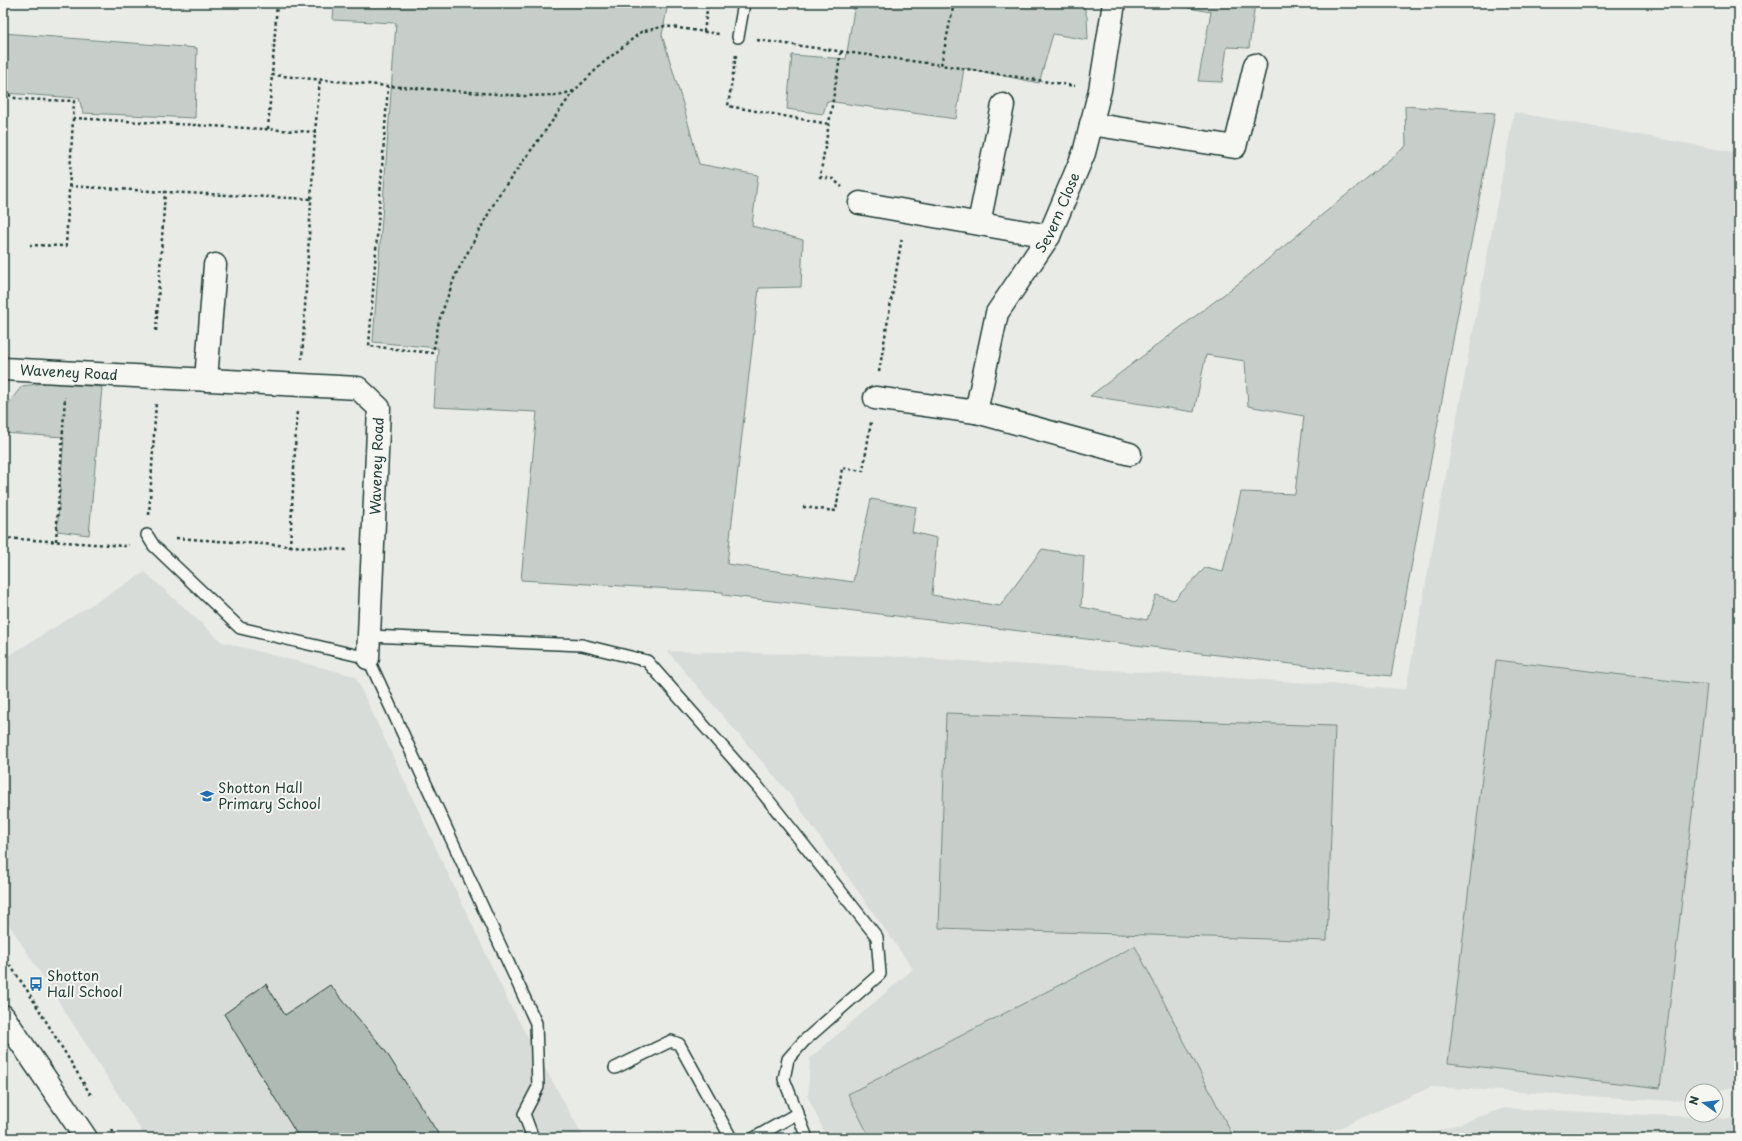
<svg xmlns="http://www.w3.org/2000/svg" width="1742" height="1141" viewBox="0 0 1742 1141" font-family="'Playpen Sans',sans-serif">
	<style>
		.built { fill: #d8dcd8 }
		.green { fill: #c7cec9; stroke: #73867e }
		.building { fill: #b0bab5; stroke: #1f3d34 }
		.lines { fill: none; stroke-linecap: round; stroke-linejoin: round }
		.lane-casing { stroke: #1f3d34; stroke-width: 14 }
		.street-casing { stroke: #1f3d34; stroke-width: 25 }
		.secondary-casing { stroke: #1f3d34; stroke-width: 25 }
		.path { stroke: #1f3d34; stroke-width: 2.5; stroke-dasharray: 3 3; stroke-linecap: butt }
		.lane { stroke: #f6f6f2; stroke-width: 11 }
		.street { stroke: #f6f6f2; stroke-width: 22 }
		.secondary { stroke: #f6f6f2; stroke-width: 22 }
		.labels { text-anchor: middle; stroke-width: 4; stroke-linejoin: round; paint-order: stroke }
		.street-label { font-size: 14px; fill: #1f3d34; stroke: #f6f6f2 }
		.poi-label { font-size: 14px; fill: #1f3d34; stroke: #f6f6f2; text-anchor: start }
	</style>
	<rect width="100%" height="100%" fill="#e9ebe7"/>
	<filter id="ink" filterUnits="userSpaceOnUse"><feTurbulence type="fractalNoise" baseFrequency=".025" numOctaves="2"/><feDisplacementMap in="SourceGraphic" scale="8" xChannelSelector="R" yChannelSelector="G"/><feConvolveMatrix kernelMatrix="1 2 1 2 8 2 1 2 1" color-interpolation-filters="sRGB"/></filter>
	<g filter="url(#ink)">
		<g class="built">
			<polygon points="1514,112 1739,153 1739,1086 1716,1091 1692,1091 1692,1097 1673,1101 1431,1087 1317,1138 827,1138 808,1097 810,1058 913,969 788,792 667,651 888,656 1406,689"/>
			<polygon points="145,572 222,642 355,676 510,1005 584,1138 146,1138 3,915 3,659"/>
			<polygon points="1504,1108 1739,1119 1739,1138 1418,1138"/>
		</g>
		<g class="green">
			<polygon points="334,3 668,3 662,35 683,104 699,164 758,175 752,226 803,240 801,287 759,288 727,564 853,582 871,499 916,507 912,532 937,538 932,595 1000,606 1042,549 1084,556 1081,607 1147,620 1156,595 1174,600 1205,568 1223,572 1241,492 1295,494 1304,416 1248,406 1245,361 1206,355 1194,412 1090,396 1239,283 1406,146 1405,106 1495,113 1391,676 723,595 723,592 521,580 537,412 434,407 438,348 373,342 396,23 333,20"/>
			<polygon points="855,3 1083,3 1087,17 1088,40 1053,34 1039,83 964,68 956,119 827,101 823,114 787,109 792,55 846,59"/>
			<polygon points="1161,3 1255,3 1249,48 1227,47 1222,82 1198,81 1211,12"/>
			<polygon points="3,33 197,48 195,118 83,113 79,98 3,93"/>
			<path d="M45,383L102,387L89,535L57,531L64,437L3,433C3,408 7,405 22,386Z"/>
			<polygon points="1496,660 1707,685 1660,1088 1448,1063"/>
			<polygon points="946,713 1335,726 1327,941 939,928"/>
			<polygon points="1135,946 1234,1138 870,1138 848,1094"/>
		</g>
		<polygon class="building" points="266,984 285,1015 330,985 384,1049 441,1138 299,1138 224,1014"/>
		<g class="lines">
			<defs>
				<g id="lane">
					<polyline points="738,37 744,3"/>
					<polyline points="147,535 154,546 240,628 368,658 536,1023 538,1087 524,1114 533,1138"/>
					<polyline points="369,636 582,645 647,661 758,787 877,937 880,974 804,1041 788,1059 784,1079 807,1138"/>
					<polyline points="615,1068 671,1041 679,1044 731,1138"/>
					<polyline points="754,1138 798,1113"/>
				</g>
				<g id="street">
					<polyline points="1091,124 1235,147 1255,65"/>
					<polyline points="860,203 1049,236"/>
					<polyline points="979,223 1003,105"/>
					<path id="s1" d="M3,369L358,388L379,408L368,658"/>
					<polyline points="206,380 215,265"/>
					<polyline points="875,398 976,412 1130,454"/>
					<path id="s2" d="M976,412L997,313L1049,236L1084,153L1100,90L1114,3"/>
				</g>
				<polyline id="secondary" points="3,1016 86,1138"/>
			</defs>
			<use href="#lane" class="lane-casing"/>
			<use href="#street" class="street-casing"/>
			<use href="#secondary" class="secondary-casing"/>
			<g class="path">
				<polyline points="277,3 272,75 388,86"/>
				<polyline points="954,3 941,65 1075,86"/>
				<polyline points="704,32 708,3"/>
				<polyline points="757,40 941,65"/>
				<polyline points="841,52 820,177 833,179 842,187"/>
				<polyline points="736,55 728,106 829,124"/>
				<polyline points="574,91 558,95 523,96 388,86 369,346 433,353 439,321 455,276 498,196 574,91 603,63 641,32 665,26 719,34"/>
				<polyline points="3,92 17,99 74,101 66,246 30,245"/>
				<polyline points="73,118 315,132 302,359"/>
				<polyline points="268,129 272,75"/>
				<polyline points="315,132 320,80"/>
				<polyline points="69,186 165,192"/>
				<polyline points="156,331 165,192 311,199"/>
				<polyline points="879,372 902,237"/>
				<polyline points="803,507 836,511 842,468 863,471 871,422"/>
				<polyline points="149,515 156,402"/>
				<polyline points="3,538 125,546 129,545"/>
				<polyline points="176,538 348,550"/>
				<polyline points="56,541 65,397"/>
				<polyline points="290,547 297,410"/>
				<polyline points="3,955 27,990 92,1097"/>
				<polyline points="112,1130 116,1138"/>
			</g>
			<use href="#lane" class="lane"/>
			<use href="#street" class="street"/>
			<use href="#secondary" class="secondary"/>
		</g>
	</g>
	<defs>
		<symbol id="school-bare" viewBox="-9 -9 18 18"><path d="M0-5L7-2L0 1L-7-2ZM-4 1L0 2.5L4 1V4Q0 6-4 4Z" fill="#1f6fb2" stroke="#f6f6f2" stroke-width="2.5" paint-order="stroke"/></symbol>
		<symbol id="bus-bare" viewBox="-9 -9 18 18"><path d="M-5-6H5V4H4V6H2V4H-2V6H-4V4H-5ZM-3.5-4V0h7V-4ZM-3.5 1.2v1.5H-2V1.2ZM2 1.2v1.5H3.5V1.2Z" fill="#1f6fb2" stroke="#f6f6f2" stroke-width="2.5" paint-order="stroke"/></symbol>
	</defs>
	<g fill-rule="evenodd">
		<use href="#school-bare" x="197" y="786" width="20" height="20"/>
		<use href="#bus-bare" x="26" y="974" width="20" height="20"/>
	</g>
	<g class="labels">
		<g class="street-label">
			<text dy="5" stroke="none"><textPath href="#s2" startOffset="219">Severn Close</textPath></text>
			<text dy="5" stroke="none"><textPath href="#s1" startOffset="66">Waveney Road</textPath></text>
			<text transform="translate(377 466) rotate(-88)" y="5">Waveney Road</text>
		</g>
		<g class="poi-label">
			<text x="218" y="793">Shotton Hall<tspan x="218" dy="16">Primary School</tspan></text>
			<text x="47" y="981">Shotton<tspan x="47" dy="16">Hall School</tspan></text>
		</g>
	</g>
	<rect width="1742" height="1141" fill="none" stroke="#f6f6f2" stroke-width="16"/>
	<rect x="8" y="8" width="1726" height="1125" fill="none" stroke="#1f3d34" stroke-width="1.5" filter="url(#ink)"/>
	<g transform="translate(1704 1103) rotate(284)"><circle r="19" fill="#f6f6f2" stroke="#a0aca6"/>
	<path d="M0-3L7 15L0 10L-7 15Z" fill="#1f6fb2"/>
	<text y="-6" font-size="11" font-weight="bold" text-anchor="middle" fill="#1f3d34">N</text>
	</g>
</svg>
